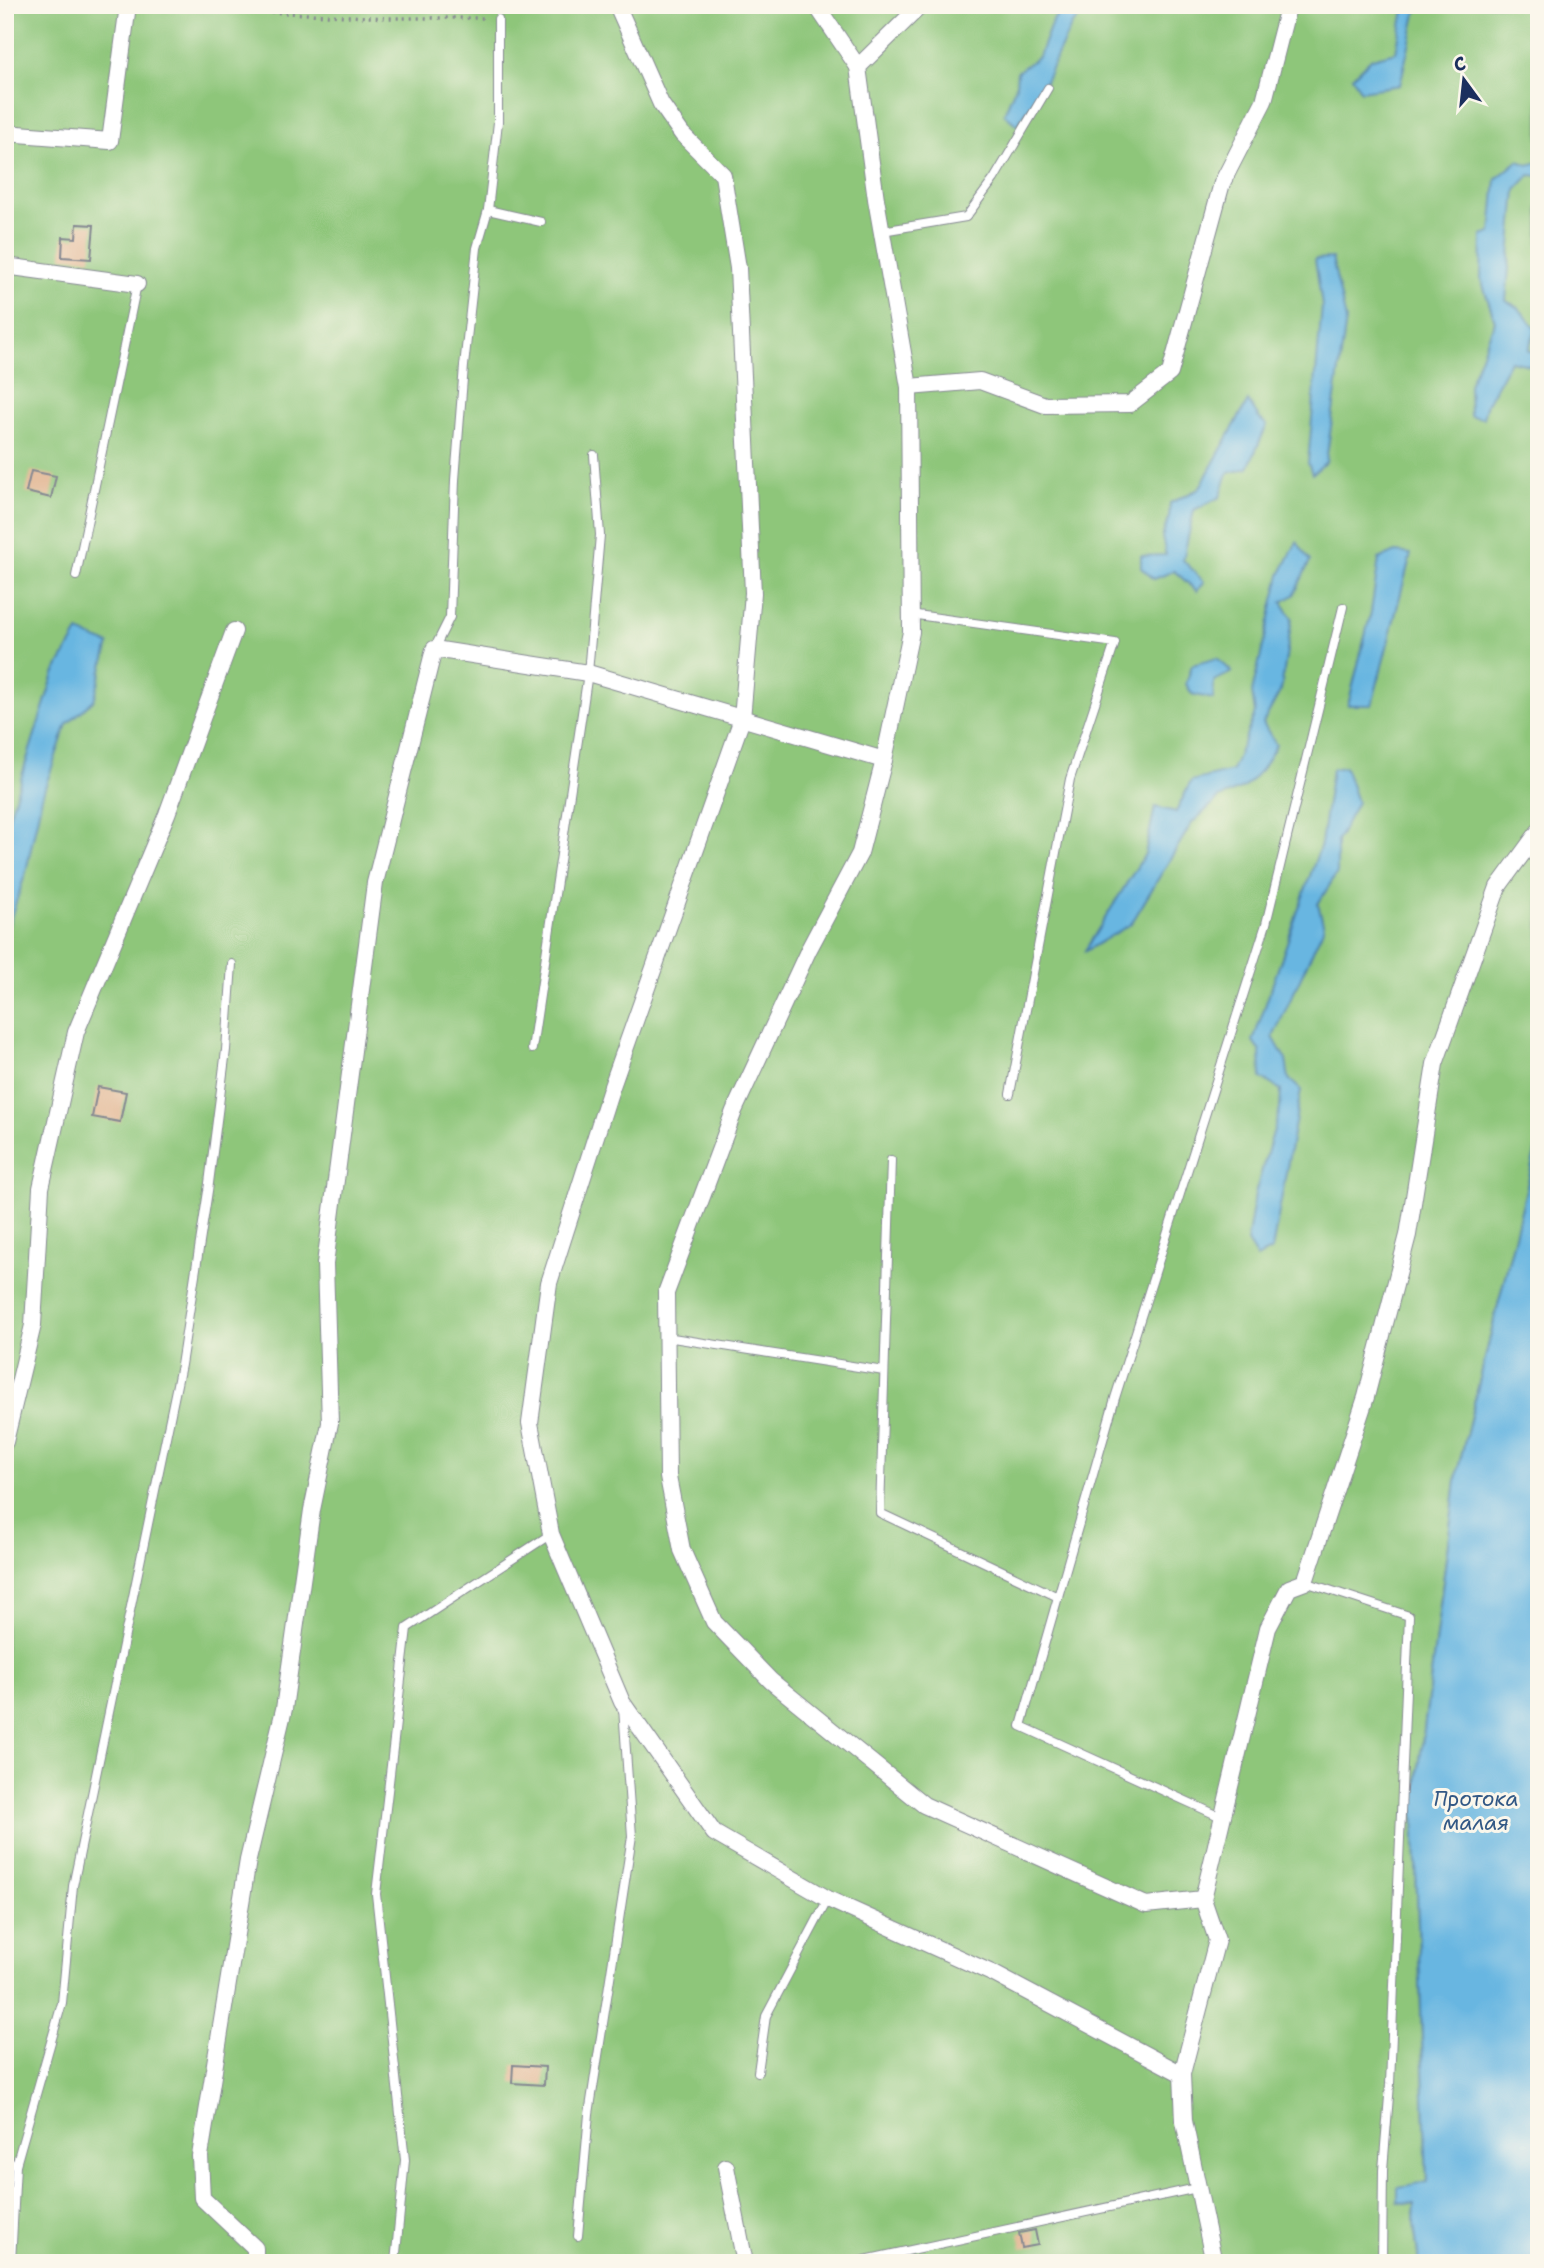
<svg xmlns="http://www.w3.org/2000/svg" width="1544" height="2268" viewBox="0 0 1544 2268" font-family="'Shantell Sans',sans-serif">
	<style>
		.green { fill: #8ec67a; stroke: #547a6c; stroke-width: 2 }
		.water { fill: #67b6e1; stroke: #4172a0; stroke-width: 2 }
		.building { fill: #e0b08b }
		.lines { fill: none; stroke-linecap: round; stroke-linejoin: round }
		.lane-casing { stroke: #868992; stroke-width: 10 }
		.street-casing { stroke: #868992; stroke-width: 18 }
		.path { stroke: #868992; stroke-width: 3.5; stroke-dasharray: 2 5; stroke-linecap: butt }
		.lane { stroke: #fff; stroke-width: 8 }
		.street { stroke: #fff; stroke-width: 16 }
		.labels { text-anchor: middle; stroke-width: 6; stroke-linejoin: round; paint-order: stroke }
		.water-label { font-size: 21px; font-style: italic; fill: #325885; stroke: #fbf7ec }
	</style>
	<rect width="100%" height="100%" fill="#fbf7ec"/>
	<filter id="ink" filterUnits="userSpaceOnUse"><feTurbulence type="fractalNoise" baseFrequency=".0143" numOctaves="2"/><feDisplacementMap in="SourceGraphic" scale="14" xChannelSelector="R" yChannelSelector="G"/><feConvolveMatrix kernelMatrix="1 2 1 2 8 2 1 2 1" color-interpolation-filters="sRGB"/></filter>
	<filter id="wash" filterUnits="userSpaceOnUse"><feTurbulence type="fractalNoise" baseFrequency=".00686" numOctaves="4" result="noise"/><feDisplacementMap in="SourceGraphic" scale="28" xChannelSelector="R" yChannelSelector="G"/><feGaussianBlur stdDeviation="1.57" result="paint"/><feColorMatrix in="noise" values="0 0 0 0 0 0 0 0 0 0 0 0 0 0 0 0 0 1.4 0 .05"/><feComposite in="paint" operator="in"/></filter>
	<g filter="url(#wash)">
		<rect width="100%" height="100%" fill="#f1e3c5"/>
		<polygon class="green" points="5,5 1539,5 1539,1137 1457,1473 1414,1807 1427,2182 1398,2202 1415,2204 1414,2224 1419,2263 5,2263"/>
		<g class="water">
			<polygon points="1064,5 1094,5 1072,24 1041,90 1017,125 1004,114 1016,85 1017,72 1039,56 1052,22"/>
			<polygon points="1405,5 1418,5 1400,85 1361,91 1352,77 1372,58 1396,52"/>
			<polygon points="1518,161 1528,165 1539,162 1539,176 1530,175 1516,190 1506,301 1518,307 1536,329 1528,350 1539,355 1539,367 1510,361 1487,403 1483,418 1470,416 1469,385 1495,321 1481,279 1482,236 1491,233 1496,179"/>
			<polygon points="1332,258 1346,320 1326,462 1312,474 1308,463 1322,306 1315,259"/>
			<polygon points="1248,401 1259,418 1267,425 1248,468 1228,473 1220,497 1194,510 1183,560 1204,582 1197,591 1174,571 1154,579 1141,568 1141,556 1166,555 1162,537 1169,517 1170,503 1199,489"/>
			<polygon points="1297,542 1310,561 1294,595 1282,602 1292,618 1281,690 1263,723 1276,745 1262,769 1245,787 1219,798 1192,823 1131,924 1084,952 1145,854 1155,807 1176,812 1191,781 1232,771 1255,713 1252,692 1280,575"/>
			<polygon points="1396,552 1411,554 1372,705 1348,705 1371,612 1379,559"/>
			<polygon points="78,632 109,644 94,700 67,724 42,796 26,872 5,935 5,829 54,674"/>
			<polygon points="1217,658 1232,672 1214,681 1213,699 1192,694 1186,684 1192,665"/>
			<polygon points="1345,767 1357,802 1337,841 1337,873 1318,904 1324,927 1273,1037 1286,1060 1289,1079 1301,1090 1272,1250 1257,1258 1247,1242 1255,1194 1280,1109 1281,1090 1261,1078 1260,1051 1253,1041 1321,844 1332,769"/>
			<polygon points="1539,1137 1539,2263 1419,2263 1414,2224 1415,2204 1398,2202 1398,2187 1427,2182 1414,1807 1457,1473"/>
		</g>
		<g id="blocks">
			<g class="building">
				<polygon points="77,224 94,225 91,259 62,257 63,237 76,238"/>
				<polygon points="31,471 56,476 51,498 26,492"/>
				<polygon points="98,1087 126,1092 120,1122 92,1117"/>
				<polygon points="513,2065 545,2067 544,2085 512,2083"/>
				<polygon points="1035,2230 1038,2245 1022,2248 1019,2233"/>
			</g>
		</g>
	</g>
	<g filter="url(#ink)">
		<use href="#blocks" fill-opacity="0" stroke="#868992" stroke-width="2"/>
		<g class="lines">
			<defs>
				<g id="lane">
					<polyline points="488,210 541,222"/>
					<polyline points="882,231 966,217 994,179 1048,88"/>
					<polyline points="76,576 137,284"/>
					<polyline points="910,614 1115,643 1070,779 1010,1094"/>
					<polyline points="434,649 450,617 455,480 464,366 477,248 488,210 498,122 498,19"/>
					<polyline points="532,1049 588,673 600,535 594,455"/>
					<polyline points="891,1160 880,1513 1058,1597"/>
					<polyline points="666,1337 884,1371"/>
					<polyline points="1305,1582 1409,1616 1390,2084 1383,2170 1382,2263"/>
					<polyline points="1221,1817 1021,1726 1115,1398 1266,924 1343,607"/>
					<polyline points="758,2072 766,2016 828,1899"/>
					<polyline points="5,2160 16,2165 11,2263"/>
					<polyline points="16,2165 62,2003 73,1886 181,1365 208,1191 226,1050 232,964"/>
					<polyline points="578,2236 589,2114 632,1836 623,1708"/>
					<polyline points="395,2263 405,2160 376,1894 407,1628 551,1534"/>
					<polyline points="851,2263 1197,2188"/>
				</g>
				<g id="street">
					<polyline points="617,5 661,104 682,134 723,175 738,268 753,593 742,719 610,1092 549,1283 530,1423 551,1534 622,1702 714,1833 828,1899 994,1974 1182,2074"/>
					<polyline points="816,5 858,67"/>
					<polyline points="921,5 858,67 876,199 909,387 911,632 884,760 860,853 809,949 734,1111 666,1293 668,1477 682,1550 714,1622 771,1681 924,1805 1146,1905 1203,1899"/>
					<polyline points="5,133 110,141 128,5"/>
					<polyline points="5,266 137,284"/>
					<polyline points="909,387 980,381 1045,405 1130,404 1170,373 1222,183 1264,101 1287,11 1291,5"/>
					<polyline points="5,1442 33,1325 41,1188 76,1032 167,814 234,631"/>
					<polyline points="726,2167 745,2263"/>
					<polyline points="255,2263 255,2248 202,2198 200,2156 248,1860 284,1709 312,1510 330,1423 325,1264 375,883 434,649 588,673 884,760"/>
					<polyline points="1214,2263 1184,2121 1182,2074 1217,1940 1203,1899 1268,1628 1289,1588 1305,1582 1366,1397 1408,1235 1435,1064 1498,887 1539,831"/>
				</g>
			</defs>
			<use href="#lane" class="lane-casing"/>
			<use href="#street" class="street-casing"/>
			<polyline class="path" points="145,6 389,18 487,18"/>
			<use href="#lane" class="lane"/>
			<use href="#street" class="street"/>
		</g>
	</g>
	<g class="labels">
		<g class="water-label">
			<text x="1476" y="1806">Протока<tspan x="1476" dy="24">малая</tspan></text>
		</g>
	</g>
	<rect width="1544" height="2268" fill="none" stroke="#fbf7ec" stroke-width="28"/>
	<g transform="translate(1464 80) rotate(345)" stroke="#fbf7ec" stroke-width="5" paint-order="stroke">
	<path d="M0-5L12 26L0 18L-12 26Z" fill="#1b2f5e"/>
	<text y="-10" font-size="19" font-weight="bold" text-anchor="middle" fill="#1b2f5e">С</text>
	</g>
</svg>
